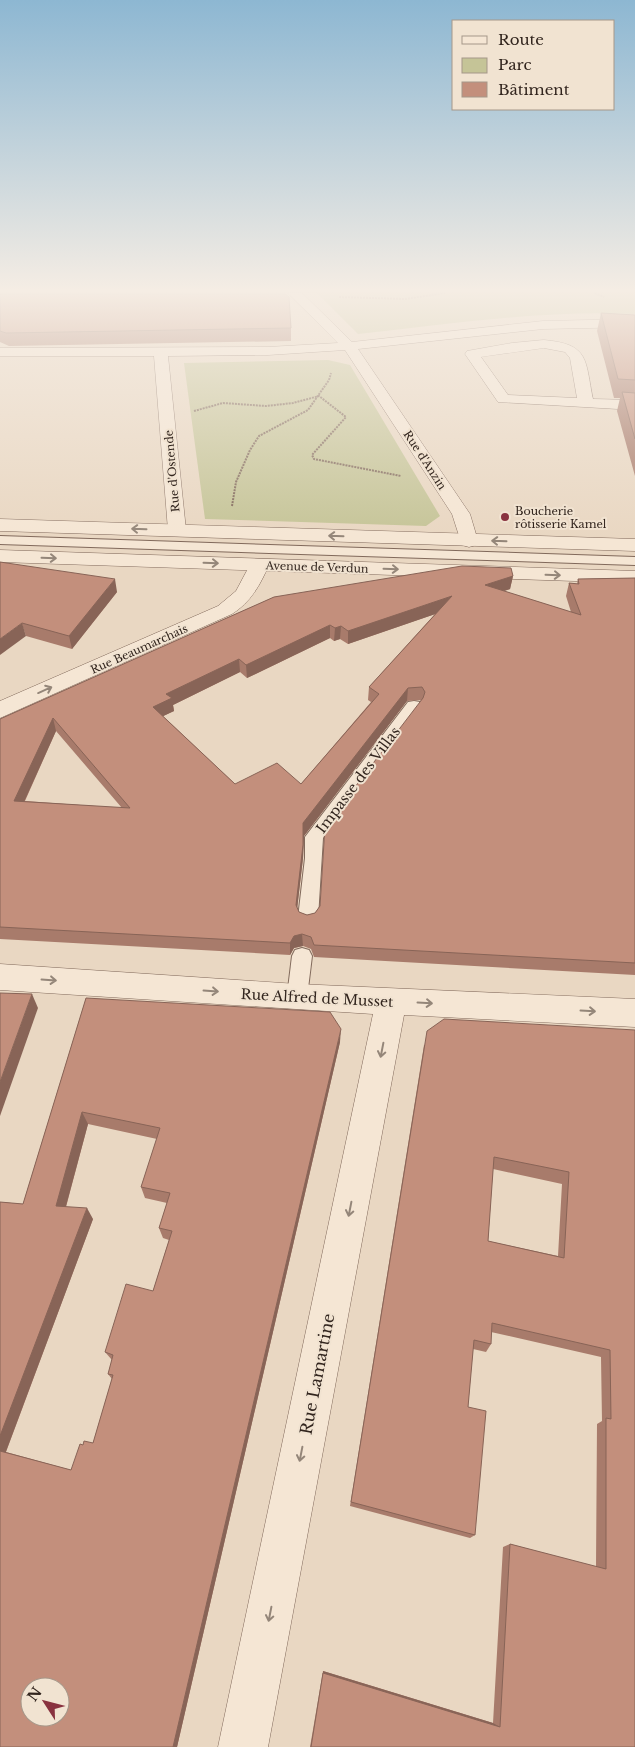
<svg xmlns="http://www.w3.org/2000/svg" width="635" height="1747" viewBox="0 0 635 1747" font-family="'Libre Baskerville',serif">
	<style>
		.green { fill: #c5c497 }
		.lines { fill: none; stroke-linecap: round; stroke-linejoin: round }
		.service-casing { stroke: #81695b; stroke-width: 2 }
		.minor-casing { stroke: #81695b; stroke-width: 1 }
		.tertiary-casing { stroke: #81695b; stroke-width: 1 }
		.path { stroke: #81695b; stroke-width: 2; stroke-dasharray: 2 1; stroke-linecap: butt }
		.service { fill: #f5e6d4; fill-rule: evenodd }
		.minor { fill: #f5e6d4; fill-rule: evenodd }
		.tertiary { fill: #f5e6d4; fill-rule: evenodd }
		.wall { fill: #a87b6b; fill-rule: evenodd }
		.shaded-wall { fill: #886457 }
		.building { fill: #c38f7c; stroke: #886457; fill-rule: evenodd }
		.oneway { stroke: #948679 }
		.poi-dot { fill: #89323f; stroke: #f1e3d1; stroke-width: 2 }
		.labels { text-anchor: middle; stroke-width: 4; stroke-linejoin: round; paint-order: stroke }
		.far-street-label { font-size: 11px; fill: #32251e; stroke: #f1e3d1 }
		.far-poi-label { font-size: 11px; fill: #32251e; stroke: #f1e3d1; text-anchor: start }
		.street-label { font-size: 14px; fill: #32251e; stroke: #f1e3d1 }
		.near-street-label { font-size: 16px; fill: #32251e; stroke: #f1e3d1 }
	</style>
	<rect width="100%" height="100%" fill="#e9d7c2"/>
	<g class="green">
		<path d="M635,293V314C542,310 450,324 358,334L317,293Z"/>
		<polygon points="328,360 350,365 440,516 426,526 205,519 184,363"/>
	</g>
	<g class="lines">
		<defs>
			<g id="service">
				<polygon points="0,536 635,557 635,565 0,544"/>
				<polygon points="414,701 420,702 422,706 420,710 323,838 318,918 315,924 308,926 301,924 298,918 305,858 305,837 408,702"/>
				<polygon points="302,948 309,950 312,956 307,997 304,1003 297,1006 290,1003 287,997 292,956 295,950"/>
			</g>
			<g id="minor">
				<polygon points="288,293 302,293 352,342 543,321 635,319 635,327 543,329 358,349 470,514 478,541 476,545 469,547 462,545 452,514 345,350 268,355 168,356 186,530 184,534 177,536 170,534 168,530 154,356 0,356 0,348 268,347 338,343"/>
				<path d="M544,340C590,344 585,360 593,399L635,400V410L498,402L465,354L467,351L512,343ZM544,348L565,352L570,358L577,398L508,395L481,357Z"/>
				<path d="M259,559L266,561L269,565C260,585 251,602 232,614L0,718V701L218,606L236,591L252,561Z"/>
				<polygon points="0,964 297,984 635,999 635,1027 404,1015 268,1747 218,1747 373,1014 0,990"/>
			</g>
			<g id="tertiary">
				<polygon points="0,519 635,539 635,551 0,531"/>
				<polygon points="0,550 635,571 635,583 0,562"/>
			</g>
		</defs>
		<use href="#service" class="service-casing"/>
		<use href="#minor" class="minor-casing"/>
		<use href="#tertiary" class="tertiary-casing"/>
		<g class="path">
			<polyline points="595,293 604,297"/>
			<polyline points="339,297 405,299 445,293"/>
			<polyline points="194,411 223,403 266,406 293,403 319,396 346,417 312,455 314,459 401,476"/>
			<polyline points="232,506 236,482 250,450 259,436 308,410 329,380 331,373"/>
		</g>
		<use href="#service" class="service"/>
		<use href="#minor" class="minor"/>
		<use href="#tertiary" class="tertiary"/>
	</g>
	<g class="wall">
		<polygon points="0,294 291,328 291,341 9,346 0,342"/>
		<polygon points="601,313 635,315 635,476 617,411 620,398 614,398 597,331"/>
		<polygon points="0,562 117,592 72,649 26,636"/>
		<path d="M513,576L510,589L504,591L571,612L566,596L569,583L577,584L578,579L635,578V975L314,957L311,949L303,946L294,948L290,955L0,939V719L274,597ZM435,614L369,687L368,700L371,702L301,784H235L163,716L174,711L173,705L240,672L247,678L330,638L334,641L340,639L348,644ZM420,700L421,701L320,906L315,913L307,915L299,912L297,909L303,858L304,836L407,701ZM56,731L122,808L25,801Z"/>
		<path d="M86,998L340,1042L177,1747H0V1202L23,1204ZM88,1124L157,1139L141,1187L145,1198L167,1203L159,1228L163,1238L169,1240L153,1291L105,1352L112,1360L108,1374L112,1379L93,1443L71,1470L6,1452L93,1219L66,1207Z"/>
		<path d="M635,1030V1747H310L323,1671L493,1723L503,1547L510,1544L596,1567L597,1424L602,1421L601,1357L491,1332V1344L486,1352L473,1349L468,1407L475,1535L470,1538L350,1506L424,1045ZM493,1169L562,1184L558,1256L488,1241Z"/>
	</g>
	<g class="shaded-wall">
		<polygon points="513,576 510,589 483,598 485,585"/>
		<polygon points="115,579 117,592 72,649 69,636"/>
		<polygon points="452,596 450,609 348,644 348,631"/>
		<polygon points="22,623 26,636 0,655 0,639"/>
		<polygon points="330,625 330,638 247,678 246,665"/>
		<polygon points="341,626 340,639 334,641 335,628"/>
		<polygon points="239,659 240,672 173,705 174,711 155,720 153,707 166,694"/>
		<polygon points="408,688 407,701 304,836 303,858 296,918 296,905 303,823"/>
		<polygon points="53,718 56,731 19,813 14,801"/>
		<polygon points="302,934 303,946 294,948 290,955 290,943 294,936"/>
		<polygon points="32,994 38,1008 0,1116 0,1082"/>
		<polygon points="341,1029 340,1042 177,1747 173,1747"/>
		<polygon points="82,1112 88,1124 63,1217 56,1206"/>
		<polygon points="87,1208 93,1219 5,1454 0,1452 0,1436"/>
		<polygon points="323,1671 493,1723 500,1727 323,1673"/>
	</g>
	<g class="building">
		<polygon points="0,294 285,294 289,297 291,328 6,333 0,331"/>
		<polygon points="601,313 635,315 635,380 618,379"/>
		<polygon points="622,392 635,393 635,439"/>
		<polygon points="0,562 115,579 69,636 22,623 0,639"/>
		<path d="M462,566L511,568L513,576L485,585L581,615L569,583L579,584L578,579L635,578V963L314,945L311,937L302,934L294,936L290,943L0,927V719L274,597ZM452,596L369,687L379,694L301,784L277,763L235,784L153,707L172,698L166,694L239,659L246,665L330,625L335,628L341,626L348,631ZM422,687L425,692L423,698L325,826L320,906L315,913L307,915L299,912L296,905L303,845V823L408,688ZM53,718L130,808L14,801Z"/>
		<polygon points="0,993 32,994 0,1082"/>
		<path d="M86,998L330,1012L341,1029L173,1747H0V1451L71,1470L80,1444L83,1445L84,1441L93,1443L113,1375L108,1374L113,1355L105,1352L126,1284L153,1291L172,1231L159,1228L170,1193L141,1187L160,1128L82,1112L56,1206L87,1208L0,1436V1202L23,1204ZM30,1687H60V1717H30Z"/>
		<path d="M444,1019L635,1030V1747H311L323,1673L500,1727L510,1544L606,1569V1418L611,1419L610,1350L492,1323L491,1344L474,1340L468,1407L486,1411L475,1535L351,1502L427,1031ZM494,1157L569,1172L564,1258L488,1241Z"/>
	</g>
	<defs><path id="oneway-shaft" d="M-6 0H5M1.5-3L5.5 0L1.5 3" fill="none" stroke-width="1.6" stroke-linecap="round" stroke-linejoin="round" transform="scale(1.25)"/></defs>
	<g class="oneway">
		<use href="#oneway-shaft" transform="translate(139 529) rotate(-178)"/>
		<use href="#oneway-shaft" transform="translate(336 536) rotate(-178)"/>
		<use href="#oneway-shaft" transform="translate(499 541) rotate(-178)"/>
		<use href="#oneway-shaft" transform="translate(49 558) rotate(2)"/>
		<use href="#oneway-shaft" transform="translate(211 563) rotate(2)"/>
		<use href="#oneway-shaft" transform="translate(391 569) rotate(2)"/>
		<use href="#oneway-shaft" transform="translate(553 575) rotate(2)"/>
		<use href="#oneway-shaft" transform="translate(45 690) rotate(-24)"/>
		<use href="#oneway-shaft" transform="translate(49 980) rotate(4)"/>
		<use href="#oneway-shaft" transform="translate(211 991) rotate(4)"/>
		<use href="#oneway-shaft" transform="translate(425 1003) rotate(3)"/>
		<use href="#oneway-shaft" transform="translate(588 1011) rotate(3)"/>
		<use href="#oneway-shaft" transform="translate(382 1050) rotate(101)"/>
		<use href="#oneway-shaft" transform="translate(350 1209) rotate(101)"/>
		<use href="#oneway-shaft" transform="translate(301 1454) rotate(101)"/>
		<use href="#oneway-shaft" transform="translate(270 1614) rotate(101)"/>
	</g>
	<linearGradient id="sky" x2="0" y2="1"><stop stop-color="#8db7d2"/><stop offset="0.54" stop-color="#f5ede4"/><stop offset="1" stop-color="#f5ede4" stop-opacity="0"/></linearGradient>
	<rect width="635" height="538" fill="url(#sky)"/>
	<circle class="poi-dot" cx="505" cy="517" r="5"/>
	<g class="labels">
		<g class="far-street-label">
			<text transform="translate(425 460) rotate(57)" y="4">Rue d'Anzin</text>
			<text transform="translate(172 471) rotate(-95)" y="4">Rue d'Ostende</text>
			<text transform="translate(317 567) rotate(2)" y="4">Avenue de Verdun</text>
			<text transform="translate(139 649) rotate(-24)" y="4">Rue Beaumarchais</text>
		</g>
		<g class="far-poi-label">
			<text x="515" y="515">Boucherie<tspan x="515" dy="13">rôtisserie Kamel</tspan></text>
		</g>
		<g class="street-label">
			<text transform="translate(358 780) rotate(-53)" y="5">Impasse des Villas</text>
			<text transform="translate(317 998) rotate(3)" y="5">Rue Alfred de Musset</text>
		</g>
		<g class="near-street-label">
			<text transform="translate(317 1374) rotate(-79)" y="6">Rue Lamartine</text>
		</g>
	</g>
	<rect x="452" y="20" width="162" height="90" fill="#f1e3d1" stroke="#a59789"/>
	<rect x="462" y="36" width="25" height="8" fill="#f5e6d4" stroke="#a59789"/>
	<text x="498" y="45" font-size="15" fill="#32251e">Route</text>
	<rect x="462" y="58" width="25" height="15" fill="#c5c497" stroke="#a59789"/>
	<text x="498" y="70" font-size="15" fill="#32251e">Parc</text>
	<rect x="462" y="82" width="25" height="15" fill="#c38f7c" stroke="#a59789"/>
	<text x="498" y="95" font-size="15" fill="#32251e">Bâtiment</text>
	<g transform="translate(45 1702) rotate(306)"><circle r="24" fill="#f1e3d1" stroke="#a59789"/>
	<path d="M0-4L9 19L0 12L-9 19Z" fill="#89323f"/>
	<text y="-8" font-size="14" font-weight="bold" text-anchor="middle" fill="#32251e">N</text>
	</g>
</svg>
